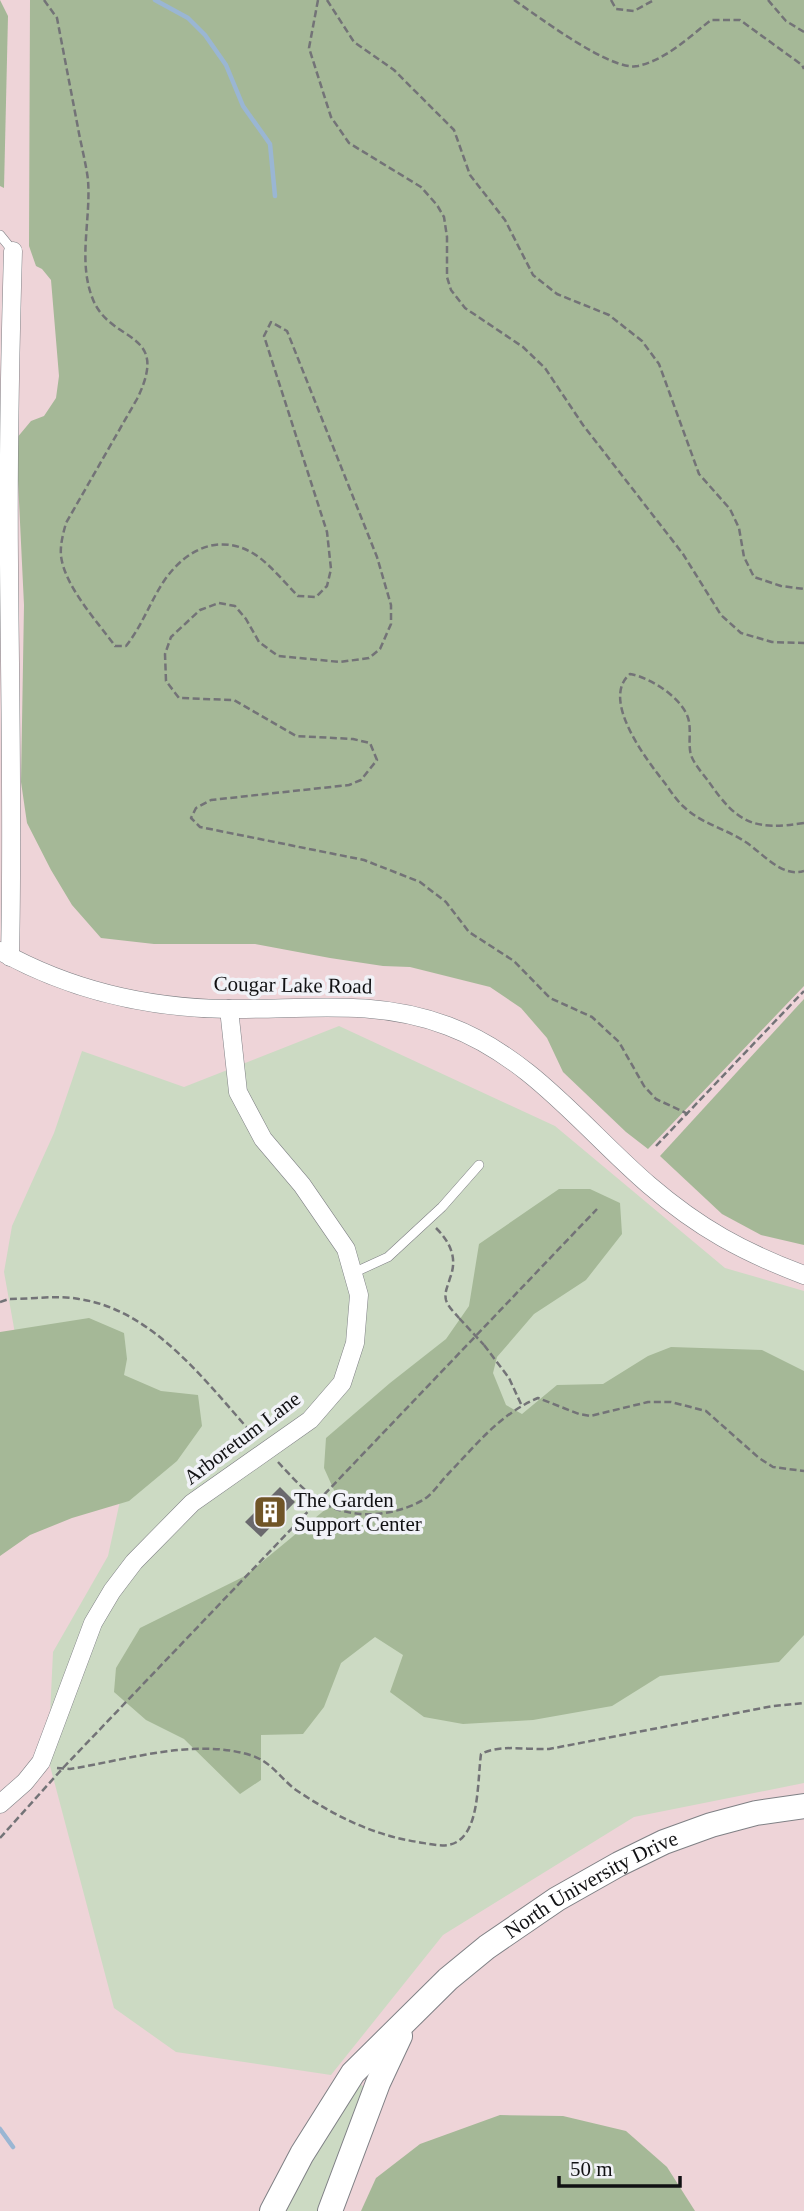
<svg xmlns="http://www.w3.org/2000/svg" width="804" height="2211" viewBox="0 0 804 2211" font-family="Georgia,serif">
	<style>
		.education { fill: #eed4d8 }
		.green { fill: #ccdac3 }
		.forest { fill: #a5b897 }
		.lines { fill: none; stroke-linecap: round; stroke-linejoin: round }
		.stream { stroke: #9ab6d3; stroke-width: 4.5 }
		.building { fill: #6a696d }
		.lane-casing { stroke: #7f8085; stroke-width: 10 }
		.street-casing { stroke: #7f8085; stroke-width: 19 }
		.secondary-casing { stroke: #7f8085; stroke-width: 26 }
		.path { stroke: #737377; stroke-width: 2.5; stroke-dasharray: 7 3.5; stroke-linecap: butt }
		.lane { stroke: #fff; stroke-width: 9 }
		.street { stroke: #fff; stroke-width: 18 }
		.secondary { stroke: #fff; stroke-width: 24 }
		.path-bridge { stroke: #737377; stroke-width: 2.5; stroke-dasharray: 7 3.5; stroke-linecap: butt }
		.labels { text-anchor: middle; stroke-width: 7; stroke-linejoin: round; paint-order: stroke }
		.street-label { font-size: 21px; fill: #111113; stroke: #f1f2f7 }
		.poi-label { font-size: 21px; fill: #111113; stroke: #f1f2f7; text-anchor: start }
	</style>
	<rect width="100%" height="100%" fill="#e4e5ea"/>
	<rect class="education" x="0" y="0" width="804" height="2211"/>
	<g class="green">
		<polygon points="339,1026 555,1126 725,1268 804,1291 804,1783 634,1817 443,1935 331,2075 176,2052 114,2008 48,1758 53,1652 108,1556 120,1501 19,1356 4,1272 12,1226 54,1133 82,1051 184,1087"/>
		<polygon points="360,2084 364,2087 317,2211 284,2211 300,2180"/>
	</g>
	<g class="forest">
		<polygon points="0,0 8,16 4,188 0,186"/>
		<polygon points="30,0 804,0 804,986 648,1149 626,1132 563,1072 547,1038 521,1008 490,987 410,967 383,966 330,958 255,944 154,944 101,938 72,905 51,870 27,823 21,782 24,605 16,439 31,421 44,416 56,398 59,376 51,280 42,269 36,266 29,246"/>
		<polygon points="804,999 804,1245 761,1235 722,1214 660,1156"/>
		<polygon points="559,1189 590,1189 620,1203 622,1234 586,1280 534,1314 497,1357 493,1373 506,1405 522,1414 557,1385 603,1384 648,1356 671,1347 762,1350 804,1371 804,1635 779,1662 660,1676 612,1706 533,1720 463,1724 424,1717 390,1692 403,1655 375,1637 341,1663 324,1707 303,1734 261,1735 261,1780 240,1794 184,1739 146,1720 114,1692 116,1668 140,1628 245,1576 338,1499 324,1468 326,1438 390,1383 446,1339 469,1306 479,1244"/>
		<polygon points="89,1318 124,1333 127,1359 124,1375 161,1391 198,1395 202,1426 177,1461 129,1501 72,1518 30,1535 0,1556 0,1332"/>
		<polygon points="500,2115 563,2116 626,2131 667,2167 695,2211 361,2211 376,2178 420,2144"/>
	</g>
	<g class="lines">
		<g class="stream">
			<polyline points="155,0 188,18 205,35 226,65 243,106 270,144 275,196"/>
			<polyline points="0,2129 13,2147"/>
		</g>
	</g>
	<polygon class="building" points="280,1487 295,1502 261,1537 245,1522"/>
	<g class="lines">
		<defs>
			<g id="lane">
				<polyline points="0,235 13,251"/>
				<polyline points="353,1273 388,1257 442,1207 479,1165"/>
			</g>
			<g id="street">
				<path d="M0,951C70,990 147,1008 228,1009C304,1010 374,998 448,1026C531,1057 584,1129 649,1185C699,1228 743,1252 804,1275"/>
				<path d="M10,957C13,826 10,695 9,564C8,460 10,355 13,251"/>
				<polyline points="0,1804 25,1782 41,1762 93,1623 112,1591 134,1562 192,1503 310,1420 342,1383 355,1343 359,1295 346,1249 302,1185 263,1139 238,1092 229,1009"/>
			</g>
			<g id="secondary">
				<path id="s1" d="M272,2211L302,2154L353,2073L448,1979L487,1947L557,1899L619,1864L664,1842L711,1825L756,1813L804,1806"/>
				<polyline points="330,2211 378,2083 400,2036"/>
			</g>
		</defs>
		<use href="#lane" class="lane-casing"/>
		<use href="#street" class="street-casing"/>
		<use href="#secondary" class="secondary-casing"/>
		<g class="path">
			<path d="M44,0L57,18C64,55 71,91 78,128C81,145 86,163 88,180C91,219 78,260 92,297C109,345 172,328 137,399L66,523C63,534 60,545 61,556C65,587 97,621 115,646H126C142,626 150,602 164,581C187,547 224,531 260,558C274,569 286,584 298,596L316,597L327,586L331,569L327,532L264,336L271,322L287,331L377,557L391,605V624L380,649L369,658L340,662L278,656L259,642L246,619L235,606L219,603L200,610L171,637L165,654L166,681L179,698L234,700L296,736L353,739L370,743L377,760L361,780L349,785L211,800L196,808L191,818L200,827L364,860L420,882L446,902L469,932L514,961L550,998L592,1017L619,1042L644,1086L656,1099L688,1114"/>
			<polyline points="318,0 309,48 331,117 349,143 421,187 437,205 444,217 447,237 447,277 451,290 465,308 523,347 545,368 583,425 683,554 721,615 741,633 772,642 804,643"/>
			<polyline points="327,0 354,42 394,70 454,130 470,175 505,220 533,275 557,294 609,315 642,341 659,364 699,474 730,509 739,528 744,557 754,577 781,586 804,589"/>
			<path d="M514,0C538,16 611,72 638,66C667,59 688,38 711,20H740L802,65L804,69"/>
			<polyline points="611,0 616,9 634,11 654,0"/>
			<polyline points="768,0 786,21 804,32"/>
			<path d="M804,823C754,831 737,823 709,782C703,774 694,764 691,755C688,745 691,732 689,722C686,700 650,677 630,674C600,699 646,759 664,782C670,790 676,800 684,807C702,824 724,828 744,841C762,852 781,878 804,871"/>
			<polyline points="656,1146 804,991"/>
			<path d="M436,1228C450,1242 458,1258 450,1278C448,1286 444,1292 446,1300C448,1307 455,1313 459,1318"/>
			<path d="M0,1302L9,1299C32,1299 57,1295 79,1299C155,1310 209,1386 257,1439"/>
			<polyline points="484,1345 509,1378 521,1404"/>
			<path d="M278,1462C291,1476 305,1492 321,1502C351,1520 393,1517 423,1500C433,1494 441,1481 449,1473C477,1444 500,1414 538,1398L579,1414L590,1416L648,1402H671L706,1411L759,1458L773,1467L804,1471"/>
			<path d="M57,1768L70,1769C126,1760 195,1738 250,1755C271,1761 280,1778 296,1790C335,1816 372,1835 418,1842C436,1845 454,1851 466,1833C479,1815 478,1776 481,1754C500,1744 526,1750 549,1749L773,1706L804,1703"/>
			<polyline points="0,1838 62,1769 597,1209"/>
		</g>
		<use href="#lane" class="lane"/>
		<use href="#street" class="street"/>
		<use href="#secondary" class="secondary"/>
		<polyline class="path-bridge" points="459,1318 484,1345"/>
	</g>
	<defs>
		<symbol id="building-square" viewBox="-11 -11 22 22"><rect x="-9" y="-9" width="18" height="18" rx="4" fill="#705527" stroke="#f1f2f7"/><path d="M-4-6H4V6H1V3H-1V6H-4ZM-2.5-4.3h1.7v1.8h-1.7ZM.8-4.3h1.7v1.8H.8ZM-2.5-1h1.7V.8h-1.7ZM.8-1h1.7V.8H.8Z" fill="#fff"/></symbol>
	</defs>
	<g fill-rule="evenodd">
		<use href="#building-square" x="251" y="1493" width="38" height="38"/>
	</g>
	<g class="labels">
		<g class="street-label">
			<text transform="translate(293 985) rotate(1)" y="7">Cougar Lake Road</text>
			<text transform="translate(242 1438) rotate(-37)" y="7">Arboretum Lane</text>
			<text dy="7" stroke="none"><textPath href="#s1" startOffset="466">North University Drive</textPath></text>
		</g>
		<g class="poi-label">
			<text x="294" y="1507">The Garden<tspan x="294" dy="24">Support Center</tspan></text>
		</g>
	</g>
	<path d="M559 2176v10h121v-10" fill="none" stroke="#111113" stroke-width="3.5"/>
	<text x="570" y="2176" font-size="21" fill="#111113" stroke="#f1f2f7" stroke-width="5" paint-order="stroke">50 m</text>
</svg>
